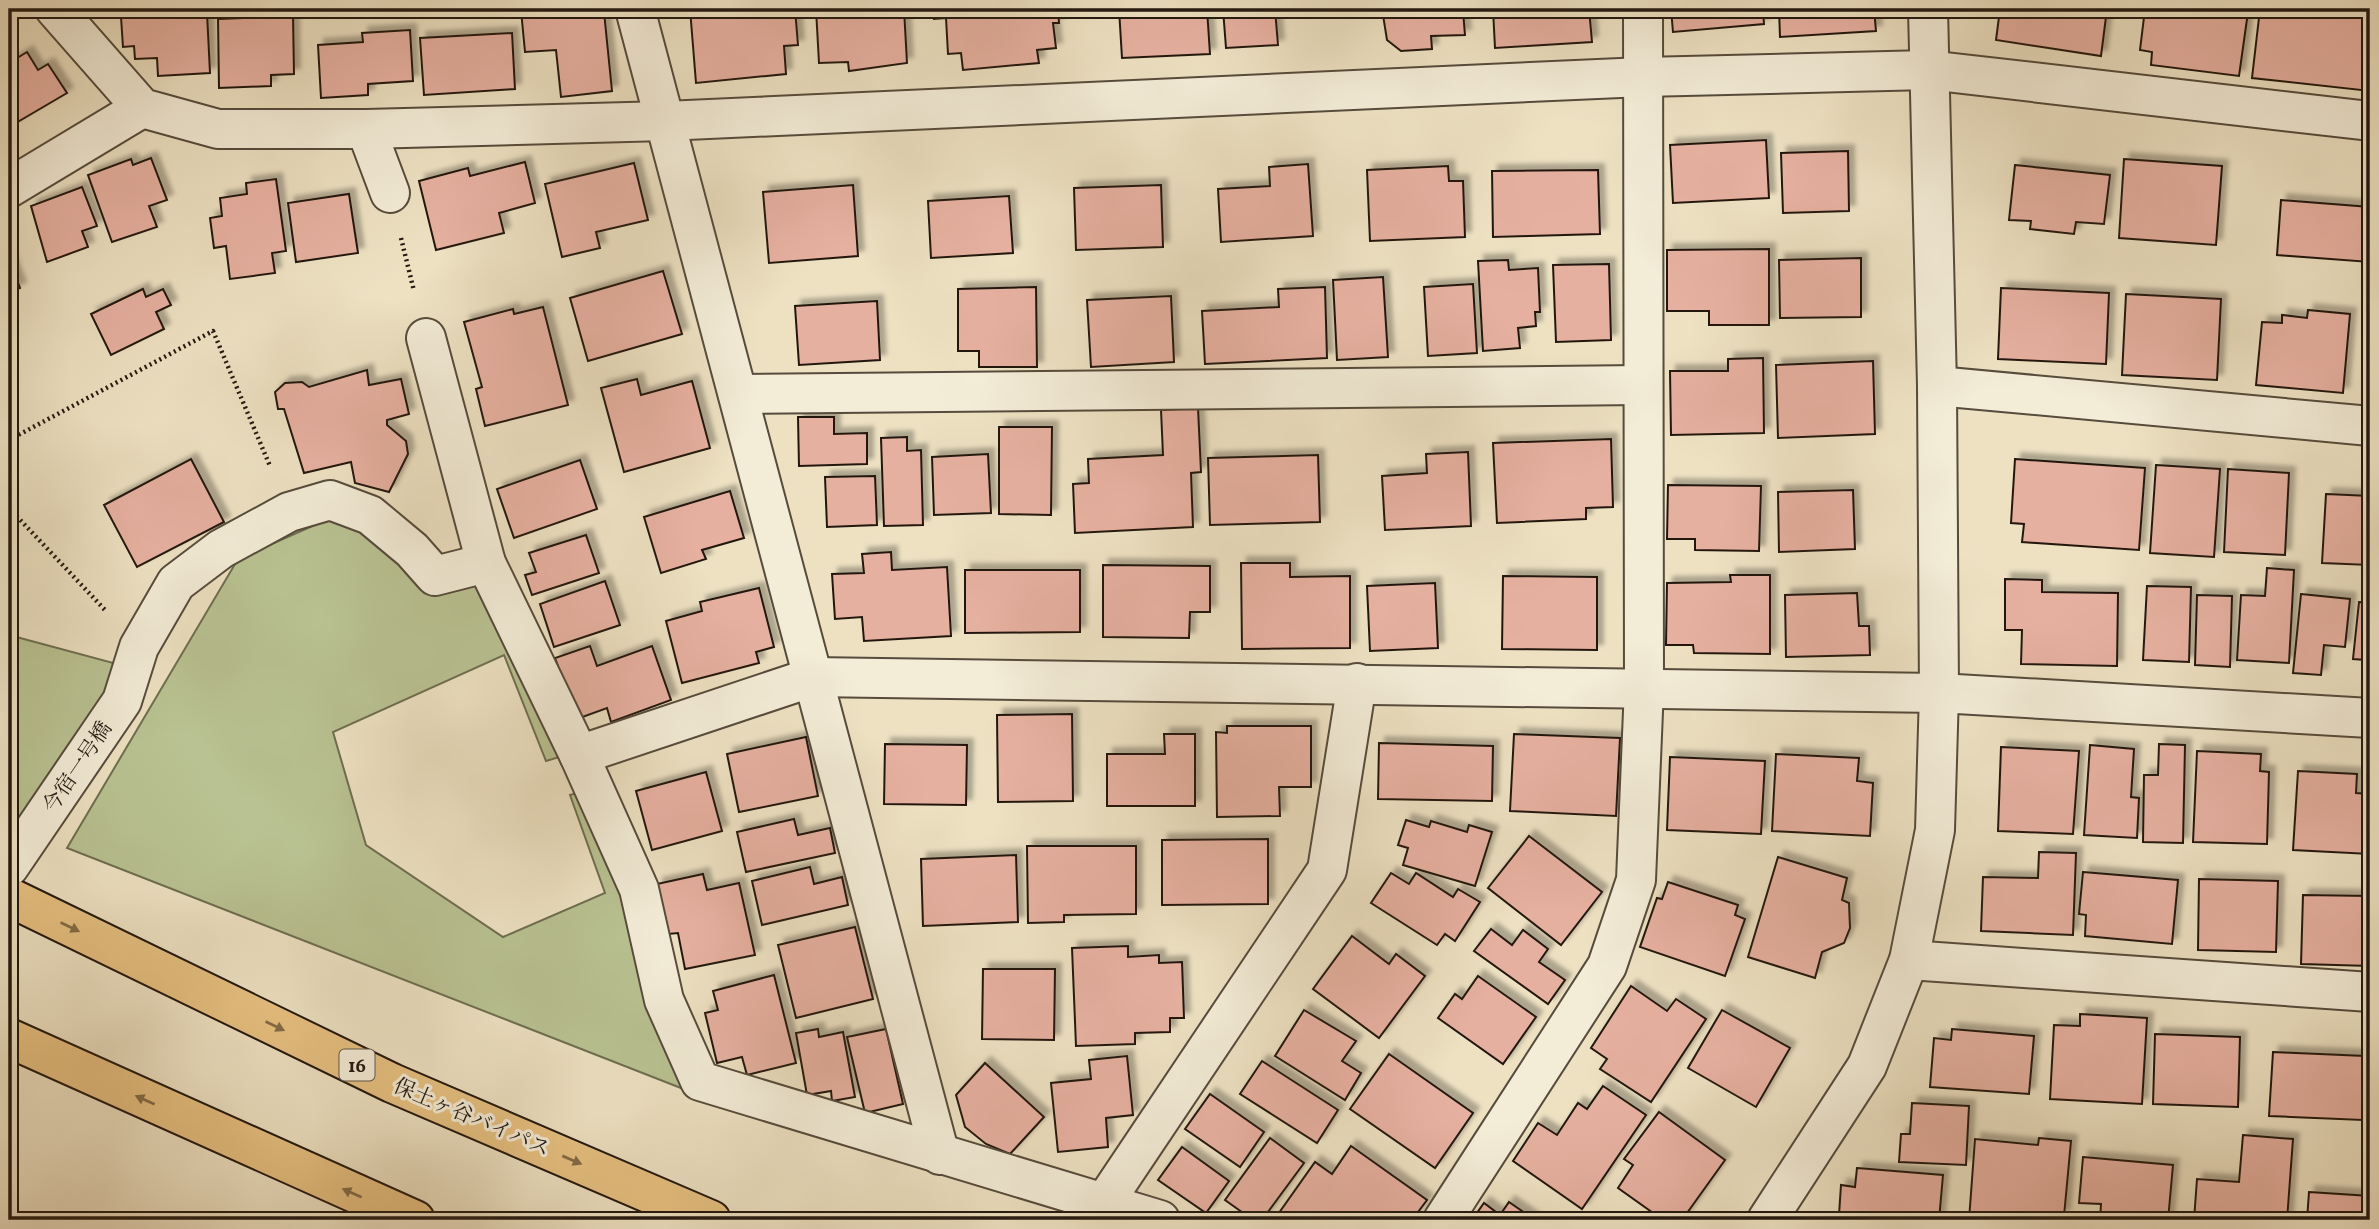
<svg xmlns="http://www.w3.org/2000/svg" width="2379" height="1229" viewBox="0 0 2379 1229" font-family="Vollkorn,'Noto Serif JP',serif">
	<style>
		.green { fill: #b9c292; stroke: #6e6e51; stroke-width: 2 }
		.building { fill: #e6b0a0; stroke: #231910; stroke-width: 2; filter: url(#shadow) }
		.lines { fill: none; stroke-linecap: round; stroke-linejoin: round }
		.minor-casing { stroke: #564b3c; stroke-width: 42 }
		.highway-casing { stroke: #231910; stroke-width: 42 }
		.path { stroke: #231910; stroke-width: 4.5; stroke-dasharray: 2 3.5; stroke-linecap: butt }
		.minor { stroke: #f3ecd7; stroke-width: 38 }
		.highway { stroke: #e6c081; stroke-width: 38 }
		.oneway { fill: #846c48 }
		.labels { text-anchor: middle; stroke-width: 6; stroke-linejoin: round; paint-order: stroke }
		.shield { fill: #f3ecd7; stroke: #61584c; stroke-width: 2 }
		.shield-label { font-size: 19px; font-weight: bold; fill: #231910 }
		.street-label { font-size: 21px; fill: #231910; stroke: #f3ecd7 }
	</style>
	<defs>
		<filter id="shadow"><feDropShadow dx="6" dy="-6" stdDeviation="2" flood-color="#0004"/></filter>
	</defs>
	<rect width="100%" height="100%" fill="#ede1c2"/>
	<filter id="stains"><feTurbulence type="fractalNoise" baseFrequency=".00286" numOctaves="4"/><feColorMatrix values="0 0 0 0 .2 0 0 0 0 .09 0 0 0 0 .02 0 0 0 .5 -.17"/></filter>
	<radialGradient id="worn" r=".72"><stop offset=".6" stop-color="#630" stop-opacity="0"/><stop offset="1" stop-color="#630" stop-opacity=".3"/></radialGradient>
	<g class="green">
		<polygon points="360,505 475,583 563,756 546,761 504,655 333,732 366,845 503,937 605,893 570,795 588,790 686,1090 67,848 238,559"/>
		<polygon points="9,635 132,668 19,830 9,825"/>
	</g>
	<g class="building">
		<polygon points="584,9 585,14 604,12 612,91 561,97 556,50 525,52 521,10"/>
		<polygon points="690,9 795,9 798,45 784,46 786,74 696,83"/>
		<polygon points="816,9 904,9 907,63 849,71 848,62 819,63"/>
		<polygon points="933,9 1058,9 1059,23 1053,23 1056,48 1037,50 1039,63 963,70 961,53 948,54 946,18 934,19"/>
		<polygon points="1119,9 1207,9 1210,54 1122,58"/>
		<polygon points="1223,9 1275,9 1278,45 1226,48"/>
		<polygon points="1364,9 1476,9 1476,11 1463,11 1465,35 1431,36 1432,49 1401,51 1387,40 1383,15 1365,17"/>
		<polygon points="1493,9 1589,9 1592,42 1495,48"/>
		<polygon points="1671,9 1763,9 1764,24 1673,32"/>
		<polygon points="1779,9 1874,9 1876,31 1780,37"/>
		<polygon points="2000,9 2107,9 2101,56 1996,40"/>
		<polygon points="2145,9 2248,12 2239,76 2151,65 2152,52 2140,50"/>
		<polygon points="2260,9 2370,11 2370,91 2252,78"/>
		<polygon points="207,13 210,73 158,76 157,58 135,59 134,46 123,47 121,17"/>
		<polygon points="293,16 294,74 271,75 271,86 219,88 218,19"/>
		<polygon points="410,30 413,81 368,84 368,95 321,98 318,45 363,42 362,33"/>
		<polygon points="512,33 515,89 424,95 420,38"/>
		<polygon points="27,52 38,70 48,64 67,93 9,127 9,63"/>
		<polygon points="1766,140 1769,198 1673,203 1670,145"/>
		<polygon points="1848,151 1849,211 1783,213 1781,153"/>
		<polygon points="151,158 167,200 149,206 157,227 112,242 88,175 131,159 133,165"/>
		<polygon points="2124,159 2222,166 2216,245 2119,238"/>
		<polygon points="525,162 535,203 499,213 504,233 436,250 419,181 468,168 470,176"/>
		<polygon points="634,163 648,220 596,232 600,248 562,257 545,184"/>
		<polygon points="1308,164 1313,236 1221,242 1218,189 1270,186 1269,167"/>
		<polygon points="2015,165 2110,175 2104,224 2076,222 2074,234 2030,229 2031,221 2009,220"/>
		<polygon points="1448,166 1449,181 1463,181 1465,237 1370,241 1367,170"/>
		<polygon points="1598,170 1600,234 1493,237 1492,171"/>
		<polygon points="276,179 286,251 272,253 275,273 230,279 226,246 214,248 210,218 222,216 220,198 247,194 246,183"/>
		<polygon points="853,185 858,256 769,263 763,192"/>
		<polygon points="1161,185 1163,247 1076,250 1074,188"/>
		<polygon points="82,187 97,226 82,231 88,247 47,262 31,206"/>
		<polygon points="349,194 358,253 296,262 288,203"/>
		<polygon points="1009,196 1013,253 931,258 928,201"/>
		<polygon points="2281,200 2370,207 2370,262 2277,255"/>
		<polygon points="1769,249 1769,325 1709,325 1709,311 1667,311 1667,250"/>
		<polygon points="1861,258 1861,317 1780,318 1779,260"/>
		<polygon points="9,259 20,288 9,292"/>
		<polygon points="1508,260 1509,270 1538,268 1540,312 1535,312 1536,326 1518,328 1520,348 1483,351 1478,261"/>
		<polygon points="1609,264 1611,340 1556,342 1553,265"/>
		<polygon points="663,271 682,334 588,361 570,298"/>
		<polygon points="1383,277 1388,357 1337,360 1333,280"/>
		<polygon points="1473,284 1477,353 1428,356 1424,287"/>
		<polygon points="1036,287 1037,367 979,367 979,351 958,351 958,289"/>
		<polygon points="1325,287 1327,358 1205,364 1202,311 1279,307 1278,289"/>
		<polygon points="2001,288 2109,293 2106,364 1998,359"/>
		<polygon points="143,289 146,297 163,289 171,305 156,312 164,329 111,355 91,314"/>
		<polygon points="2126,294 2221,299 2217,380 2122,375"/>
		<polygon points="1171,296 1174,362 1091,367 1087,300"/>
		<polygon points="877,301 880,360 799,365 795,306"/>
		<polygon points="543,307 568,405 485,426 476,389 482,387 464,322 513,309 514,314"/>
		<polygon points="2308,310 2350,314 2343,393 2256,385 2262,322 2282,323 2282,315 2307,318"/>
		<polygon points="1763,358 1764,433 1671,435 1670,371 1728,371 1728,359"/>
		<polygon points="1873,361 1875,434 1778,438 1776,365"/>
		<polygon points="367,370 369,385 401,379 409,414 387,420 387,425 406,441 408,454 389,492 355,483 351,462 304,473 284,409 278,409 275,392 285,383 302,382 309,387"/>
		<polygon points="637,379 641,395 692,381 710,448 624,472 601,388"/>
		<polygon points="1198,408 1201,472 1191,473 1193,527 1075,533 1073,484 1089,483 1088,459 1163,455 1161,410"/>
		<polygon points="798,417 834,417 834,434 867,433 867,464 799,466"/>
		<polygon points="999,427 1052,427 1051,515 999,514"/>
		<polygon points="907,437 907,451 921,450 923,525 884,526 881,438"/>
		<polygon points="1611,439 1613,507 1586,508 1586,519 1497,523 1493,443"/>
		<polygon points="1468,452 1471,526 1385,530 1382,476 1427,473 1426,454"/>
		<polygon points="988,454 991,513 934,515 932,457"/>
		<polygon points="1318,455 1320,522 1210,525 1208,458"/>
		<polygon points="191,459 224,522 137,567 104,505"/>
		<polygon points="2015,459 2145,468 2139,550 2022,542 2024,524 2011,523"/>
		<polygon points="580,460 597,509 514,538 497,489"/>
		<polygon points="2156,465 2220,469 2214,557 2150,553"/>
		<polygon points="2228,469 2289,473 2285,555 2224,552"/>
		<polygon points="875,476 877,525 827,527 825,477"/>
		<polygon points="1668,485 1761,486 1759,551 1695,550 1695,539 1667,539"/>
		<polygon points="1853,490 1855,549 1779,552 1778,492"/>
		<polygon points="730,491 744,538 702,550 706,559 661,573 644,517"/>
		<polygon points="2326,494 2370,496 2370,565 2322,563"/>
		<polygon points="586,535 599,573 532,595 525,575 536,572 529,553"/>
		<polygon points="891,552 892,570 947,567 951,636 864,641 862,617 835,619 832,574 864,573 862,554"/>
		<polygon points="1241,563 1290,563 1290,577 1350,576 1350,648 1242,649"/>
		<polygon points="1103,565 1210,566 1210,612 1190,612 1189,638 1103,637"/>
		<polygon points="2267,568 2294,570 2289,663 2237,660 2241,595 2265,596"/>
		<polygon points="965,570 1080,570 1080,632 965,633"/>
		<polygon points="1730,575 1770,575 1770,654 1694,653 1693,645 1666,645 1667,583 1731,582"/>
		<polygon points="1503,576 1597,577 1597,650 1502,649"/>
		<polygon points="2005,579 2042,580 2042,592 2118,593 2117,666 2021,664 2022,630 2005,630"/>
		<polygon points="605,581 620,625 554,647 540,604"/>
		<polygon points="1435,583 1438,648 1370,651 1367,586"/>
		<polygon points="2147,586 2191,587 2189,662 2143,660"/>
		<polygon points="759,588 774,647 756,652 759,663 682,683 666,621 702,611 700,602"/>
		<polygon points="1857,593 1859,626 1869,626 1870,655 1786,657 1785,595"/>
		<polygon points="2301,594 2350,599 2345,647 2324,645 2321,675 2293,673"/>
		<polygon points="2197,595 2232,596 2230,667 2195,665"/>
		<polygon points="2359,602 2370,603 2370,675 2365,675 2366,660 2353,659"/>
		<polygon points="590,646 597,666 652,646 671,700 611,722 607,708 577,719 555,658"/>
		<polygon points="1072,714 1073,801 998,802 997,715"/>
		<polygon points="1227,726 1311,726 1311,787 1279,787 1280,816 1217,817 1216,732 1227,733"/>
		<polygon points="1164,734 1195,734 1195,806 1107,806 1107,754 1165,754"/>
		<polygon points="1514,734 1620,738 1616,816 1510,811"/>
		<polygon points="806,737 818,796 739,812 727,754"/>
		<polygon points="1379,743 1493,746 1492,801 1378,799"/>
		<polygon points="885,744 967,745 966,805 884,804"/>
		<polygon points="2159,744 2185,745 2183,843 2143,842 2144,775 2158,775"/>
		<polygon points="2090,745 2134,749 2131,797 2139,798 2137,838 2084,835"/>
		<polygon points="2001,747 2079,751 2073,834 1998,831"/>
		<polygon points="2197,751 2261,754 2260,771 2269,772 2267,844 2193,842"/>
		<polygon points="1776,754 1859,758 1857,781 1873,783 1870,836 1772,831"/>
		<polygon points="1670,757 1765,761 1761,834 1667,830"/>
		<polygon points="2298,771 2357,774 2356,793 2370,794 2370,854 2293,850"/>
		<polygon points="706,772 722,831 652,850 636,791"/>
		<polygon points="794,819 798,835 830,828 835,853 746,872 737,832"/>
		<polygon points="1406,820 1429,827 1431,821 1467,832 1469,825 1492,832 1475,886 1403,865 1408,848 1398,845"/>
		<polygon points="1529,836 1602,892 1561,945 1488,888"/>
		<polygon points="1268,839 1268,904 1162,905 1162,840"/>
		<polygon points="1027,846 1136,846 1136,914 1064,915 1064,922 1028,923"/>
		<polygon points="2039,852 2076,853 2073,935 1981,931 1983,877 2038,878"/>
		<polygon points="1016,855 1018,922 923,926 921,859"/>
		<polygon points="1778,857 1847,878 1842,900 1849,903 1850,928 1844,943 1822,952 1815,978 1748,957"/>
		<polygon points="810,867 814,884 842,877 848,905 762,925 752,881"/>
		<polygon points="2083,872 2178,880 2172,944 2085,936 2086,915 2079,914"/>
		<polygon points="1391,873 1409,884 1416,873 1453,897 1458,889 1480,902 1455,941 1445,934 1437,945 1371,903"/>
		<polygon points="703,874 707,890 739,883 755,955 685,969 678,933 668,934 657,884"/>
		<polygon points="2199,879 2278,881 2276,952 2198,950"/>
		<polygon points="1668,882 1738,905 1735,915 1745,919 1725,976 1640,947 1657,898 1662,899"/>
		<polygon points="2303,895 2370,896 2370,966 2301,964"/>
		<polygon points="855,927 873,999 796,1018 778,945"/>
		<polygon points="1491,929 1512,945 1523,930 1548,949 1539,962 1565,980 1548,1004 1474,951"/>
		<polygon points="1352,936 1389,964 1396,954 1425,976 1379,1038 1313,989"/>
		<polygon points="1128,946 1128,957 1159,955 1159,963 1182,962 1184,1018 1170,1018 1170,1032 1135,1033 1135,1044 1076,1046 1072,948"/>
		<polygon points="983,969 1055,969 1054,1040 982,1039"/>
		<polygon points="774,975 796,1063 747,1075 742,1057 717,1063 705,1013 718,1010 713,991"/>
		<polygon points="1478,976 1536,1017 1503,1064 1438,1018 1455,994 1462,999"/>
		<polygon points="1631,986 1667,1011 1676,999 1706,1019 1651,1102 1600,1069 1607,1059 1591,1048"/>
		<polygon points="1304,1010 1356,1041 1342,1061 1361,1073 1345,1100 1275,1056"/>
		<polygon points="1722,1010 1790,1048 1756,1107 1688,1068"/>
		<polygon points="2080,1014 2147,1018 2142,1104 2050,1099 2054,1025 2080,1026"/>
		<polygon points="818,1029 819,1037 843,1032 855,1097 832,1101 831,1091 807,1095 796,1033"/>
		<polygon points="886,1029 903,1104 865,1113 847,1037"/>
		<polygon points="1952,1029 2034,1036 2029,1094 1930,1087 1934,1038 1951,1040"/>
		<polygon points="2155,1034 2240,1037 2238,1107 2153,1104"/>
		<polygon points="2273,1052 2365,1056 2363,1120 2269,1116"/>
		<polygon points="1389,1054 1473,1113 1435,1168 1350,1109"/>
		<polygon points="1127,1056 1133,1115 1106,1118 1108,1147 1058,1152 1051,1083 1091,1079 1089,1060"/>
		<polygon points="1262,1061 1338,1110 1317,1143 1240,1094"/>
		<polygon points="985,1063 1044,1117 1010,1154 986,1144 965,1127 956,1095"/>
		<polygon points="1603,1086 1646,1115 1582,1209 1513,1161 1538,1123 1557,1135 1578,1103 1587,1109"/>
		<polygon points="1210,1094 1264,1132 1240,1167 1185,1129"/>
		<polygon points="1912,1103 1969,1106 1966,1165 1899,1162 1901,1134 1910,1134"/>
		<polygon points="1659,1112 1725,1160 1682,1220 1663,1220 1618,1188 1633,1165 1624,1159"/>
		<polygon points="2243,1135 2293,1139 2287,1220 2194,1220 2197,1179 2239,1182"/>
		<polygon points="1270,1138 1304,1163 1262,1220 1253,1220 1225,1200"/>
		<polygon points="2039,1138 2071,1141 2064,1216 2017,1212 2016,1220 1969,1220 1975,1139 2038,1145"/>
		<polygon points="1351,1146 1427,1200 1412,1220 1274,1220 1315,1162 1332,1174"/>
		<polygon points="1182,1147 1229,1181 1206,1213 1158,1180"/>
		<polygon points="2083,1157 2173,1165 2168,1220 2100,1220 2101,1204 2079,1203"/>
		<polygon points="1857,1168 1943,1175 1939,1220 1839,1215 1841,1185 1855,1187"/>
		<polygon points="2309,1192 2370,1196 2370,1220 2307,1220"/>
		<polygon points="1509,1202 1535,1220 1472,1220 1484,1203 1500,1215"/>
	</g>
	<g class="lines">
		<defs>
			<g id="minor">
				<polyline points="55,9 142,108 218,129 366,129 665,121 1643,77 1928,70 2370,121"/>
				<polyline points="635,9 940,1155"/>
				<polyline points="366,129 390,193"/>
				<polyline points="9,188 142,108"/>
				<polyline points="426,338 486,563 579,755 639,889 664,1000 700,1081 1160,1220"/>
				<polyline points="1937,386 2370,426"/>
				<polyline points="738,394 1641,385"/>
				<polyline points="579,755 813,677 1939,693 2370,718"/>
				<polyline points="9,867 122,701 139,647 176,583 221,549 289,512 330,500 370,515 412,550 435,576 486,563"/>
				<polyline points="1909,960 2370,992"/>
				<polyline points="1104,1203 1327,870 1357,683"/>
				<polyline points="1443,1220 1607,966 1636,880 1644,687 1643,9"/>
				<polyline points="1767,1220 1867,1066 1909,960 1935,830 1939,693 1937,386 1928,9"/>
			</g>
			<g id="highway">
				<polyline points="9,897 392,1083 711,1220"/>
				<polyline points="9,1038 415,1220"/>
			</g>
		</defs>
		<use href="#minor" class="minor-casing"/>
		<use href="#highway" class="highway-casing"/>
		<g class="path">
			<polyline points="401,238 414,291"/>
			<polyline points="9,440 213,331 270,466"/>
			<polyline points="9,508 105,610"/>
		</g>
		<use href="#minor" class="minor"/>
		<use href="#highway" class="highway"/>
	</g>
	<defs><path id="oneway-solid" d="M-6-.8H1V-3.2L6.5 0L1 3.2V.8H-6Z" transform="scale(1.75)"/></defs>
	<g class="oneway">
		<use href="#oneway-solid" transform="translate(70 927) rotate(26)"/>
		<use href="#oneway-solid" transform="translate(275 1026) rotate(26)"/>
		<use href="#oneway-solid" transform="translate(145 1100) rotate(-156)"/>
		<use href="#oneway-solid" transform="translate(572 1160) rotate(23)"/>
		<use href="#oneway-solid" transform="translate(352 1193) rotate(-156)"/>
	</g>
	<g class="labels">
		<rect class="shield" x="339.5" y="1049.5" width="35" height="31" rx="5"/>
		<g class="shield-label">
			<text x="357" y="1072">16</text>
		</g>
		<g class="street-label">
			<text transform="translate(77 767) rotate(-56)" y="7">今宿一号橋</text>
			<text transform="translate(472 1117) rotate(23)" y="7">保土ヶ谷バイパス</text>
		</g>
	</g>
	<rect width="2379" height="1229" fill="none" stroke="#ede1c2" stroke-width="35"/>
	<rect x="10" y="10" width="2358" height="1208" fill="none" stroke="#231910" stroke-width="3.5"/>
	<rect x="18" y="18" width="2344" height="1194" fill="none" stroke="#231910" stroke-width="2"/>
	<rect width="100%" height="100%" filter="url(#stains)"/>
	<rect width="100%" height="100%" fill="url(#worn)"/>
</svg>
